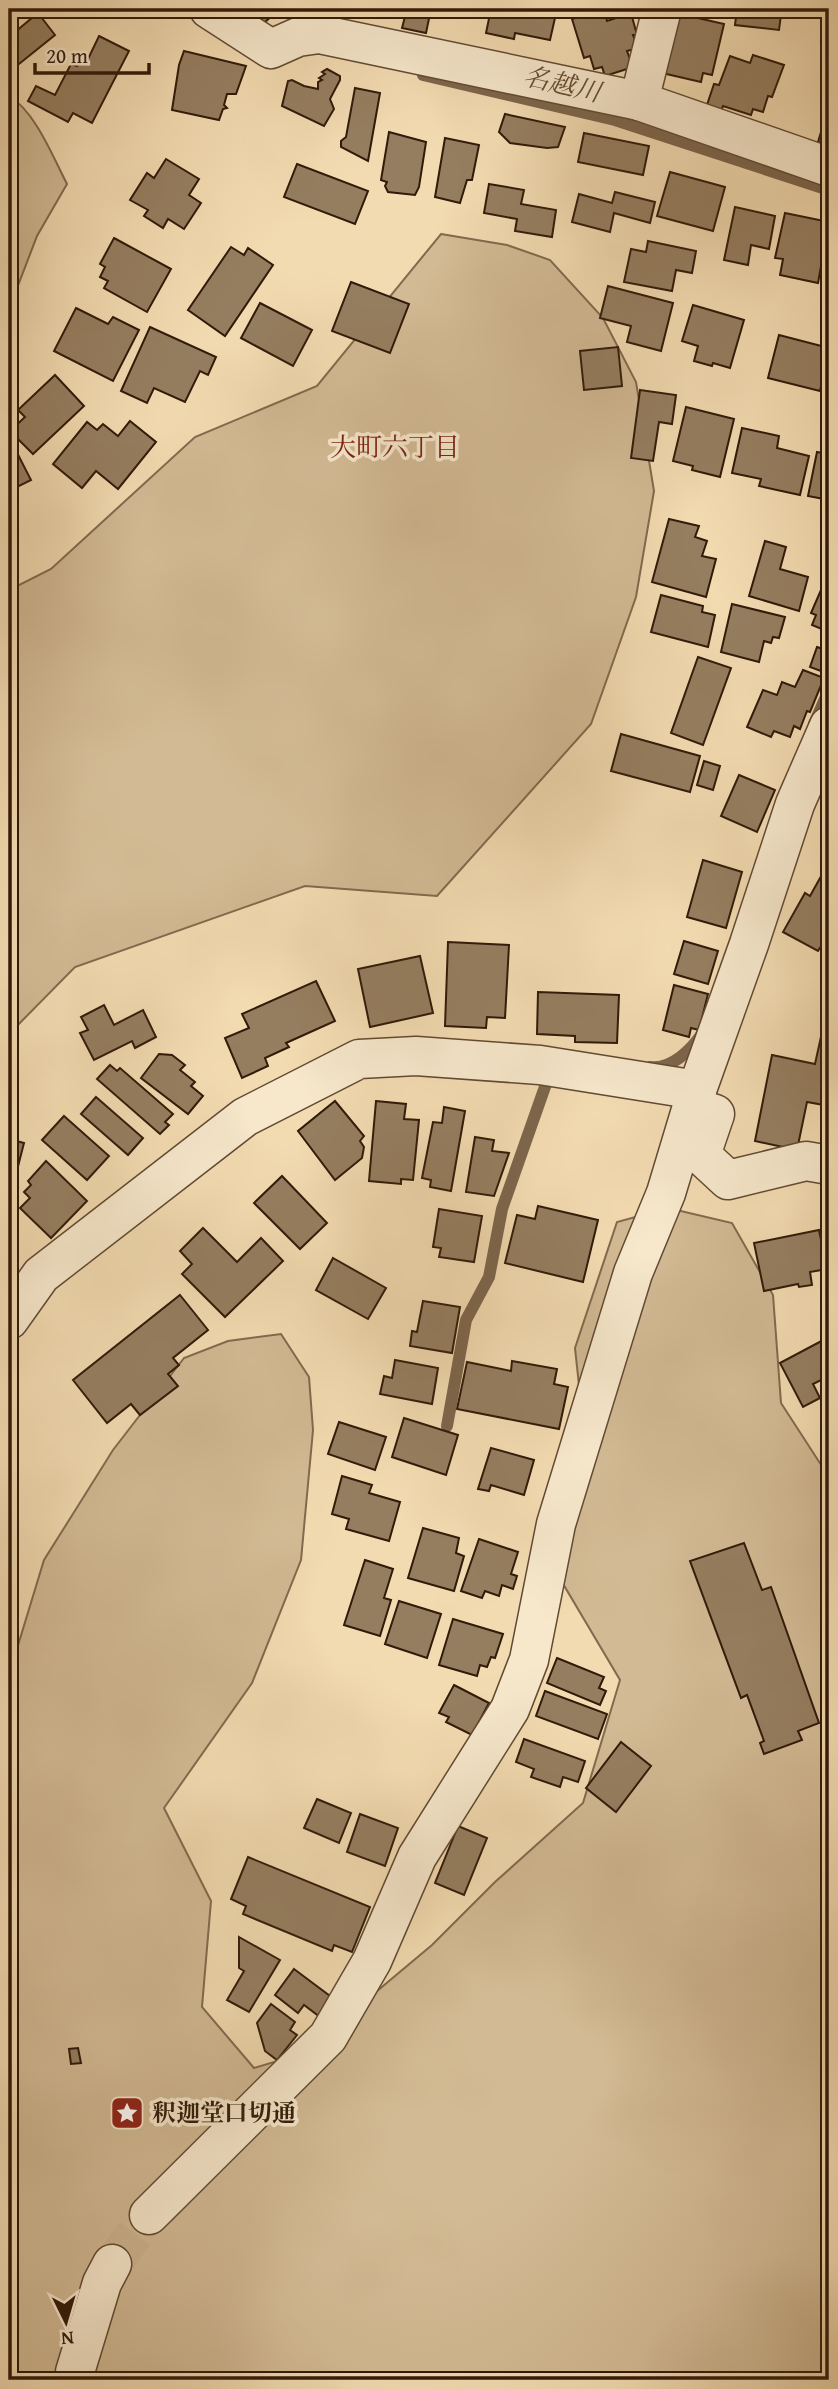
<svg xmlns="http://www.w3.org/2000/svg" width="838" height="2389" viewBox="0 0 838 2389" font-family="'Gentium Book Plus','Noto Serif JP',serif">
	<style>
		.green { fill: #d2ba94; stroke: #816a4e; stroke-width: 2 }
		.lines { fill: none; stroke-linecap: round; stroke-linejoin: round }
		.stream { stroke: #7d664c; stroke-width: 12 }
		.building { fill: #957e60; stroke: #301a09; stroke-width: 2 }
		.street-tunnel { stroke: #ccb48f; stroke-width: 38; stroke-dasharray: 38 19; stroke-linecap: butt }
		.street-casing { stroke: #614a33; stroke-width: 41 }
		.street { stroke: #f7e8cc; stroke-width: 38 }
		.labels { text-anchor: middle; stroke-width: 7; stroke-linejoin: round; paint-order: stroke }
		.poi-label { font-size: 24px; font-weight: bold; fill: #301a09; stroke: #f7e8cc; text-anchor: start }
		.water-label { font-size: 26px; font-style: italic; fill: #644d35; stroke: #f7e8cc }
		.neighbourhood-label { font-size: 26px; fill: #7a1f14; stroke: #f7e8cc }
	</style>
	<rect width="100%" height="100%" fill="#f3dbb1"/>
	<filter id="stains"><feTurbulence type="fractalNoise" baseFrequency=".00286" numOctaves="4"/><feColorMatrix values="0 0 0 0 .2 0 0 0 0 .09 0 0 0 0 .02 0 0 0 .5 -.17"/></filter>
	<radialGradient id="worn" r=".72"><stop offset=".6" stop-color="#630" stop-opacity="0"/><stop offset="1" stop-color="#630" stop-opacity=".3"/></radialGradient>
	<g class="green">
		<path d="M9,96C35,111 53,157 67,184L37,236L9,309Z"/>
		<polygon points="441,234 507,245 550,260 603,318 636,382 654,491 636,597 591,724 437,896 305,886 75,967 9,1034 9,590 51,569 195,437 317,386"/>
		<polygon points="668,1208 732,1223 773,1295 781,1403 827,1474 829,1488 829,2380 9,2380 9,1675 44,1560 113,1450 184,1358 228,1341 281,1334 309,1377 313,1430 301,1560 252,1683 164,1808 211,1901 202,2007 254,2068 338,2043 370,1997 432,1945 495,1882 583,1803 620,1680 559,1577 588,1469 575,1348 617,1222"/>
	</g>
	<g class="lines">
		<g class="stream">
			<polyline points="423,75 615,120 829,190"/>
			<polyline points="814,724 829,690"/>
			<path d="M650,1067C671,1070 691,1050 702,1034"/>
			<polyline points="447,1426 466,1320 489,1277 502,1209 547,1081 553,1073"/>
		</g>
	</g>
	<g class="building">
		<polygon points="246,9 279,9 261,26"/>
		<polygon points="407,9 431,9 426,33 402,28"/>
		<polygon points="491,9 557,9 550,40 515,33 514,39 486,33"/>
		<polygon points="604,9 607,21 631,13 637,35 633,35 638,48 627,51 633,67 605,76 602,67 594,69 590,56 584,58 572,19"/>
		<polygon points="737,9 807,9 806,17 781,15 779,30 735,25"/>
		<polygon points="38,13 55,35 9,72 9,37"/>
		<polygon points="676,13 724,24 712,75 703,73 701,82 662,73"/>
		<polygon points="829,18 829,43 821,41"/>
		<polygon points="99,36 129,51 92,123 73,113 68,122 28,101 36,86 55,95 71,64 77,66 83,54 89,57"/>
		<polygon points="184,51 246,66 236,94 227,94 224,105 227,108 223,109 219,120 172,110 179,65"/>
		<polygon points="753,55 784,65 772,97 768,96 763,112 753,109 751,115 723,106 720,114 706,108 714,84 719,85 730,56 750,63"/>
		<polygon points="327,69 340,76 340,80 330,99 334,109 324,126 282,106 288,81 292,80 304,86 318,89 318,82 322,80 319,78 325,74 322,72"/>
		<polygon points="355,88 380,93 368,161 341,147 341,141 346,137"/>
		<polygon points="829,106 829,146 818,142"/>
		<polygon points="505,114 565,127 558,147 547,148 510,143 499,132"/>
		<polygon points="389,132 426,142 419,187 415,195 388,192 385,186 387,182 381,180"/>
		<polygon points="584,133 649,146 643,175 578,162"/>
		<polygon points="445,138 479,145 472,180 467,180 460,203 435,197"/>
		<polygon points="166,159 199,179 189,195 201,203 184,229 168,219 163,228 144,216 148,210 130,200 147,173 154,178"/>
		<polygon points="297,164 368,191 355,224 284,197"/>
		<polygon points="670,172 725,187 713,231 657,216"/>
		<polygon points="489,184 524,190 521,204 556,210 552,237 515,231 517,219 484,213"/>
		<polygon points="615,192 655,202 650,223 614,213 610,232 572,222 579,194 612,203"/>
		<polygon points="735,207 775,216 769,249 751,245 748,265 724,260"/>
		<polygon points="785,213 829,222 818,283 780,275 783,259 775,258"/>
		<polygon points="114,238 171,269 147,312 104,288 108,281 100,277 105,267 100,264"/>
		<polygon points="648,241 696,251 692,273 676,270 672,291 624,282 631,249 646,252"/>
		<polygon points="231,247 244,255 248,248 273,265 225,336 188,310"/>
		<polygon points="351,282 409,304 390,353 332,331"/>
		<polygon points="608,286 673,303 661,351 627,342 631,326 600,318"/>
		<polygon points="260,303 312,330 293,366 241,338"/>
		<polygon points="693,305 744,320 730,368 713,363 712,366 694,361 698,346 682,341"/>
		<polygon points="76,308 108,324 113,317 139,330 113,381 54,351"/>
		<polygon points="150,327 216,357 208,375 200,371 185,402 154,388 147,403 121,391"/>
		<polygon points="779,335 829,348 820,391 768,378"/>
		<polygon points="618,347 622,386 584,390 580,351"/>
		<polygon points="55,375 84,406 33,454 10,431 25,417 18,410"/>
		<polygon points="640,390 676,395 672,424 659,422 653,461 631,458"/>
		<polygon points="686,407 734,419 720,477 692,470 693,466 673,461"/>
		<polygon points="130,421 156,442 118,489 96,471 82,488 53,464 87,422 97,430 103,424 118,436"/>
		<polygon points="742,428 779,436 777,448 809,456 800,495 759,486 761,479 732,473"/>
		<polygon points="9,437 31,480 9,491"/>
		<polygon points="817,452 829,454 829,500 808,496"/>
		<polygon points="669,519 699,526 695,537 707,541 702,556 716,559 706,597 652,582"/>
		<polygon points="765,541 786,547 780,569 808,577 799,611 749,596"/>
		<polygon points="824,583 829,585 829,632 812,625 816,615 811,613"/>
		<polygon points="661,595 703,606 702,612 715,615 708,647 651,632"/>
		<polygon points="732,604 785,617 779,638 773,637 771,643 764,641 759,662 721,652"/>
		<polygon points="817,647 829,651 829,674 810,667"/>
		<polygon points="698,657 731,668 703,745 671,733"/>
		<polygon points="803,670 824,678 810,712 807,711 800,729 794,726 790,737 774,731 771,737 747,727 763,690 777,695 782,682 795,687"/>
		<polygon points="621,734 700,756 690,792 611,771"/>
		<polygon points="704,761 720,766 713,790 697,785"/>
		<polygon points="739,775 775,790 757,832 721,816"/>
		<polygon points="703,860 742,872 726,928 687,917"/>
		<polygon points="824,871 829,874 829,946 823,943 818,951 783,932 805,893 810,896"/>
		<polygon points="684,941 718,951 708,984 674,974"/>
		<polygon points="448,942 509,945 505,1018 487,1017 486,1028 445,1026"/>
		<polygon points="420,956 433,1013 370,1027 358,969"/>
		<polygon points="316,981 335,1021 286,1043 289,1047 265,1058 268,1066 242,1078 225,1038 249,1028 242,1014"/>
		<polygon points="674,985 708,994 699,1030 691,1028 689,1037 663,1030"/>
		<polygon points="538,992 619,995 617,1043 575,1042 575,1036 537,1034"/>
		<polygon points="104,1005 114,1025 143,1010 156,1037 135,1048 132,1041 94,1060 80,1033 88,1030 81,1017"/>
		<polygon points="824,1023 829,1024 829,1106 807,1102 797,1150 755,1141 772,1055 815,1064"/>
		<polygon points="159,1054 172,1055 185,1065 180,1070 195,1082 191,1086 203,1096 188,1114 141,1078"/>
		<polygon points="110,1065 117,1071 120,1068 173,1114 165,1122 169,1125 160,1134 97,1079"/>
		<polygon points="96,1097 143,1138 128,1155 81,1114"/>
		<polygon points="335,1101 364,1136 360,1141 364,1147 362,1158 335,1180 298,1131"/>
		<polygon points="376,1101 406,1104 404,1119 419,1120 413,1180 401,1179 401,1184 369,1181"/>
		<polygon points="444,1107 465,1111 451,1191 430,1187 431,1180 422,1178 433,1122 442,1123"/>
		<polygon points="64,1116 109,1156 87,1180 42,1140"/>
		<polygon points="475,1137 494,1140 492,1151 509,1153 494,1196 466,1192"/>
		<polygon points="9,1139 24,1143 12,1190 9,1189"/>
		<polygon points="46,1161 87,1201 51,1238 20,1208 30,1198 24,1192 31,1185 28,1181"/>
		<polygon points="282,1176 327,1223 300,1249 254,1203"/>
		<polygon points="538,1206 598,1220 583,1282 505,1263 517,1215 535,1219"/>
		<polygon points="439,1209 482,1216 474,1262 439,1257 441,1248 433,1247"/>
		<polygon points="203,1228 237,1262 261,1238 283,1261 225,1317 182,1274 192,1264 180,1251"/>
		<polygon points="819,1230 827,1269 810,1272 812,1285 799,1287 798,1284 764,1291 754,1243"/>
		<polygon points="333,1258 386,1288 368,1319 316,1290"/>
		<polygon points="180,1295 208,1330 173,1358 179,1365 168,1374 178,1386 140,1415 131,1404 107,1423 73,1380"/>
		<polygon points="423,1301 460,1307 452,1353 410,1346 412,1331 417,1332"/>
		<polygon points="829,1337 829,1391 823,1379 813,1384 820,1398 803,1407 780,1363"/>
		<polygon points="395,1360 438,1368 432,1404 380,1394 384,1376 392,1378"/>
		<polygon points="512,1361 557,1369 554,1384 568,1387 559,1429 457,1409 467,1362 511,1371"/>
		<polygon points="404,1418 458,1435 446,1475 392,1457"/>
		<polygon points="339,1422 386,1437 375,1470 328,1454"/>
		<polygon points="491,1448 534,1460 524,1495 491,1485 489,1491 478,1489"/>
		<polygon points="342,1476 372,1485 369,1493 400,1502 389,1541 346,1529 349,1519 332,1514"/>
		<polygon points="423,1528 459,1538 456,1553 464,1556 454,1591 408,1578"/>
		<polygon points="479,1539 518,1552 511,1574 517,1576 513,1589 502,1585 499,1596 485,1591 482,1598 461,1591"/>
		<polygon points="744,1543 762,1590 771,1587 819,1723 798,1731 802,1740 764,1754 760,1743 764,1741 747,1695 741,1698 690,1561"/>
		<polygon points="365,1560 393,1569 384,1598 391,1600 380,1636 344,1625"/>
		<polygon points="399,1601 441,1614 427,1658 385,1644"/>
		<polygon points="453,1619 503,1634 495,1658 491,1657 487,1667 480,1665 477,1676 439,1665"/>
		<polygon points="557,1658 604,1677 599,1688 606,1691 600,1705 547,1683"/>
		<polygon points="454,1685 489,1703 472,1735 446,1722 449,1717 439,1713"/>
		<polygon points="545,1691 607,1714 598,1739 536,1716"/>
		<polygon points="524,1739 585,1761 578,1782 563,1777 560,1787 531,1777 534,1769 516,1762"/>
		<polygon points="621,1742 651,1766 616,1812 586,1788"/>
		<polygon points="317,1799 351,1813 339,1843 304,1828"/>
		<polygon points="360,1814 398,1828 385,1866 347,1852"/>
		<polygon points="458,1826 487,1838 464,1895 435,1883"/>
		<polygon points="248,1857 370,1907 352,1952 334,1945 332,1951 243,1914 246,1906 231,1899"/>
		<polygon points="239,1937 280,1960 249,2012 227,2000 244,1971 239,1968"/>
		<polygon points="294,1969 334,1999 320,2017 304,2005 298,2013 275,1995"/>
		<polygon points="271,2004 295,2022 290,2030 297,2035 277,2060 265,2051 257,2023"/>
		<polygon points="78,2048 81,2063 71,2064 69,2049"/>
	</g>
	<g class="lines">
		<polyline class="street-tunnel" points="112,2264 149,2215"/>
		<defs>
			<g id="street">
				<polyline points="209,9 271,49 298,37 319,34 639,101 829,167"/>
				<polyline points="639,101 662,9"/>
				<polyline points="712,1113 715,1114 701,1155 728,1180 806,1161 829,1165"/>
				<polyline points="9,1320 41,1275 245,1117 359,1059 416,1056 540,1065 697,1090"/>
				<polyline points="149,2215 328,2037 372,1961 417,1857 510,1709 529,1660 556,1524 633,1273 666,1193 697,1090 749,944 795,804 829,726"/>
				<polyline points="76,2380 75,2372 102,2283 112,2264"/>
			</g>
		</defs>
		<use href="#street" class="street-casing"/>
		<use href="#street" class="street"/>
	</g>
	<defs>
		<symbol id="sight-square" viewBox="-11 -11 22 22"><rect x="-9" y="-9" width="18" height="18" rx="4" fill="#8f2418" stroke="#f7e8cc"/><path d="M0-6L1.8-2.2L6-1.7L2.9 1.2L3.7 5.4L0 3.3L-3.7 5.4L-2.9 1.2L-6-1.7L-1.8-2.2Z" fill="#fff"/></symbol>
	</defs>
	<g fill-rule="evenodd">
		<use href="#sight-square" x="108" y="2094" width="38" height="38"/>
	</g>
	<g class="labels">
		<g class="poi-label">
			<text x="152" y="2121">釈迦堂口切通</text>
		</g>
		<g class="water-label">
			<text transform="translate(562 84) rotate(13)" y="9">名越川</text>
		</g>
		<g class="neighbourhood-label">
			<text x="395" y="456">大町六丁目</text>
		</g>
	</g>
	<rect width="838" height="2389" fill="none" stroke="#f3dbb1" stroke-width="35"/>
	<rect x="10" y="10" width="817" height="2368" fill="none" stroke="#301a09" stroke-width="3.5"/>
	<rect x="18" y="18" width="803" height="2354" fill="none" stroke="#301a09" stroke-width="2"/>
	<g transform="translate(66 2322) rotate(175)" stroke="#f7e8cc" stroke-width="5" paint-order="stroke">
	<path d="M0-5L12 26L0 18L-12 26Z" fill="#301a09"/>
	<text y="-10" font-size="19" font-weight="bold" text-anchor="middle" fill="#301a09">N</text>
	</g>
	<path d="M35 63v10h114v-10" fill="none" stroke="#301a09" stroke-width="3.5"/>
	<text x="46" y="63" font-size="21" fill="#301a09" stroke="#f7e8cc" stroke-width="5" paint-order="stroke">20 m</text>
	<rect width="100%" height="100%" filter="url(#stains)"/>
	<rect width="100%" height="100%" fill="url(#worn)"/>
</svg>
